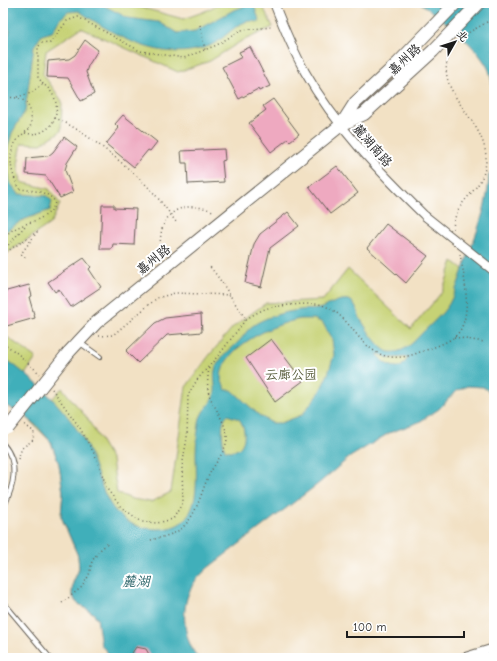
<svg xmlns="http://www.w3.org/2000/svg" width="497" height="661" viewBox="0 0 497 661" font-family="'Comic Neue','LXGW WenKai TC',sans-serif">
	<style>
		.green { fill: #c6d274; stroke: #717748 }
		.water { fill: #3fafba; stroke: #2e666b; fill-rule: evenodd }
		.building { fill: #eea9c0 }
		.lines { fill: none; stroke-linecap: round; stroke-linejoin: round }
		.lane-casing { stroke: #676157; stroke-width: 6 }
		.street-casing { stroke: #676157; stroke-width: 10 }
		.secondary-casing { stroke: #676157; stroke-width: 14 }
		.path { stroke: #676157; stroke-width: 1.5; stroke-dasharray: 1 3; stroke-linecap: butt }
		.lane { stroke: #fff; stroke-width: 4 }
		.street { stroke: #fff; stroke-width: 8 }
		.secondary { stroke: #fff; stroke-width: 12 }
		.street-bridge-casing { stroke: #676157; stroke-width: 10; stroke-linecap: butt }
		.secondary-bridge-casing { stroke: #676157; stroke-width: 14; stroke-linecap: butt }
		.street-bridge { stroke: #fff; stroke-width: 8 }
		.secondary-bridge { stroke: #fff; stroke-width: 12 }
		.labels { text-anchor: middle; stroke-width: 4; stroke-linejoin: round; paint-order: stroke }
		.street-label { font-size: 13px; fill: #1c1c1c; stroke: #fff }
		.park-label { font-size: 13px; fill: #585c3b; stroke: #fff }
		.water-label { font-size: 14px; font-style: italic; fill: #2e666b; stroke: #fff }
	</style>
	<rect width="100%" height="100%" fill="#fff"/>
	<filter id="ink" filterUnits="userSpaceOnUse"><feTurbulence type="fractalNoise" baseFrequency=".025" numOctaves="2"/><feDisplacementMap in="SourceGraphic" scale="8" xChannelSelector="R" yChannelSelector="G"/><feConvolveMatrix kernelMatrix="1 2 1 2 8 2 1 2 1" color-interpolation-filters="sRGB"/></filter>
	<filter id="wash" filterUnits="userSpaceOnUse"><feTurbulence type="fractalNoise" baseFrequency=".012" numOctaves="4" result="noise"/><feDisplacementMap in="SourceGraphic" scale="16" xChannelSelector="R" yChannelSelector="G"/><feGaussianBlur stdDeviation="0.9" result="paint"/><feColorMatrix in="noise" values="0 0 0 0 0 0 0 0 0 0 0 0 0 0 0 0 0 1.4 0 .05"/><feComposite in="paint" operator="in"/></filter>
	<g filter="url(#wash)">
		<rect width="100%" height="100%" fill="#f2e1c4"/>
		<g class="green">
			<polygon points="3,3 125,3 183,19 203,12 221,3 261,3 273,27 240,42 210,61 178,72 81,28 46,51 43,74 62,101 61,131 41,144 22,143 18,164 21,182 49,189 60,204 51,223 3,256"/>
			<polygon points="453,261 492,293 97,618 93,613 76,602 72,594 73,583 79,569 78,556 61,516 63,492 59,464 51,442 31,422 62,388 87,418 112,460 117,493 132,499 151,502 171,492 186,387 208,357 233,327 266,303 323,300 348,269 411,329 442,292"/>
			<polygon points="3,334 36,358 3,407"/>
		</g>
		<g class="water">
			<path d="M3,3H99L128,18L159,22L177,33L195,31L232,11L253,3L260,22C256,22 249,20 245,22C232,27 222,41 209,46C162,64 117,37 79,11L68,12L60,19L52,32L42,35L34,46L25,111L12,133L6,153L10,183L19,194L47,196L52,201L50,210L23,220L3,233V46L10,31L3,20Z"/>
			<path d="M420,3H494V98C492,89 492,76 488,68C475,44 442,18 420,3Z"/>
			<path d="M494,171V395L483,387L467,386L455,392L439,409L419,422L389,433L350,457L318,484L209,567C205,571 199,576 196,580C179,602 182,638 198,658H112L101,645L97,618L93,613L76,602L72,594L73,583L79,569L78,556L61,516L63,492L59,464L51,442L38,427L25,416L3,404V357C34,379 60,403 80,434C104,471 98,527 156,529C203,530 196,484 196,453C196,442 198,429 200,418C203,409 211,404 214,396C217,389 213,378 215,370C218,358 232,349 240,340C244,336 247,330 251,327C264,317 284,312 300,310C306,309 312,310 318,309C327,307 341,296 351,301C356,304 357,310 359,316C364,325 379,350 389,352C403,354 414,342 422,333C431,324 442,315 449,304C456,292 460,277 465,264C476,234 488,207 489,175ZM300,319H314L323,323L332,340L334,355L328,374L319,393L302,415L281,423H272L260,416L232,390H226C225,387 221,381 221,378C222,346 275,324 300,319ZM377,353L389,358L409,357L401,367C390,368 381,362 377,353ZM227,415L239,419C249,432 245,456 225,450C222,442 220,421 227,415Z"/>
		</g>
		<g id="blocks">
			<g class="building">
				<polygon points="85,40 98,50 88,66 86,72 94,94 81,101 68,78 47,77 48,61 69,59 75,55"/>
				<polygon points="250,47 270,86 259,91 258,89 239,99 222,67 242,57 239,52"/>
				<polygon points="273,99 299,134 290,141 288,139 271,152 249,123 266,110 263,106"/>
				<polygon points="123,115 157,142 150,151 148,150 134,167 106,144 119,128 115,124"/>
				<polygon points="64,137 77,147 67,163 65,170 73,192 60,198 46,176 26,174 27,158 48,156 53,152"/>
				<polygon points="224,149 225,160 222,161 224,182 188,184 187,163 182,163 181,151"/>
				<polygon points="337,166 358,193 330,214 309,187"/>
				<polygon points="102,205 114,205 114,208 136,209 134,245 113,244 112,249 100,249"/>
				<polygon points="288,212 299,226 270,248 261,287 245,283 254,244 260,234"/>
				<polygon points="386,224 428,256 406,283 367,248"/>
				<polygon points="84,258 91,267 89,269 101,287 71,307 59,289 55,292 48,282"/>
				<polygon points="29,285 32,296 29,297 35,318 3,327 3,292"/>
				<polygon points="201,314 202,332 167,335 138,363 126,351 155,323 165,318"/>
				<polygon points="271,339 303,381 275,402 246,358"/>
				<polygon points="136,647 146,649 151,658 133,658 132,653"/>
			</g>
		</g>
	</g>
	<g filter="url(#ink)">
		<use href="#blocks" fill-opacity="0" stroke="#676157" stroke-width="1"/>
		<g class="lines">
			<defs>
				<g id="lane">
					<polyline points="79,342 100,357"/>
					<path d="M3,444C20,464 14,486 3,508"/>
					<polyline points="3,602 50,658"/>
				</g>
				<g id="street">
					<path d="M274,3C283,26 293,50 305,72C336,127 380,172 425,216"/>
					<polyline points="462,658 494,648"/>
				</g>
				<g id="secondary">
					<polyline points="456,3 397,64 355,103 341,125 364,114 433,51 479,3"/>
					<polyline points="68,353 97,322 341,125"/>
				</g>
			</defs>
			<use href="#lane" class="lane-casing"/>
			<use href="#street" class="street-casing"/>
			<use href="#secondary" class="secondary-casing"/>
			<g class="path">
				<polyline points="200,25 205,50"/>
				<polyline points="43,84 38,77 38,47 43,42 50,43 67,21 78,17 140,51 184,58 217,45 241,30 273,27"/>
				<path d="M17,97L31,93L43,84C68,101 56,140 25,133"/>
				<path d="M3,98C7,98 12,97 16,98C31,100 33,116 30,128C26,132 21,135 18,139C6,153 11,175 20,189C33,191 47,190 55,202C50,225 13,220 3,240"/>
				<path d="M55,118C82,128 131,169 151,190C160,200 168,211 176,222"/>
				<path d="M453,229C455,196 485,193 486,160C487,115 421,88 457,42C467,30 484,27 494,16"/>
				<polyline points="3,251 26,225"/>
				<path d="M161,253C156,216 178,198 213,211"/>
				<polyline points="3,254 37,232 21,254 26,258"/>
				<path d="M246,319C253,315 261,310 268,308C276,306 315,302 322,305C347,313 355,340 376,352C390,360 406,358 420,352C430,349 444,344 453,338C475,322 464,276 460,254"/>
				<polyline points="99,336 113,335 157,298 175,293 230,295"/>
				<polyline points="454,337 484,342"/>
				<polyline points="3,343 17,353 40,374"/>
				<path d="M52,389L80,428L97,459L107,489L121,507L142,522L157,523L173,519L183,502L182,467L187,438L188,395L197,380L222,351L246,319C233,302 224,283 210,267"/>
				<polyline points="18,459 22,448 33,440 34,432 23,423"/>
				<path d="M151,540C161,537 176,535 184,526C198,512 201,492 209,475C214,464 228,449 227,436C225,422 216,410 210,397C206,388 208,377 209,367"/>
				<polyline points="62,603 82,587 89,575 92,561 100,550 108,543"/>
			</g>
			<use href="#lane" class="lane"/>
			<use href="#street" class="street"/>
			<use href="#secondary" class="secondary"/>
			<defs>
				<polyline id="street-bridge" points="425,216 494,271"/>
				<polyline id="secondary-bridge" points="8,428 68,353"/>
			</defs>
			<use href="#street-bridge" class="street-bridge-casing"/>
			<use href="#secondary-bridge" class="secondary-bridge-casing"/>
			<use href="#street-bridge" class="street-bridge"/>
			<use href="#secondary-bridge" class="secondary-bridge"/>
		</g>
	</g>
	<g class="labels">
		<g class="street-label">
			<text transform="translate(404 59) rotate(-43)" y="5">嘉州路</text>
			<text transform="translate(373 145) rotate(49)" y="5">麓湖南路</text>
			<text transform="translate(153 259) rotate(-39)" y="5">嘉州路</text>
		</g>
		<g class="park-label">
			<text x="291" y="379">云廊公园</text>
		</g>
		<g class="water-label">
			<text x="136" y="586">麓湖</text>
		</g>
	</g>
	<rect width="497" height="661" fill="none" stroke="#fff" stroke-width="16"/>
	<g transform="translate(455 42) rotate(51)" stroke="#ffffff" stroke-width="3" paint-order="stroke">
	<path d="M0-3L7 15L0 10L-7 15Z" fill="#1c1c1c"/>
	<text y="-6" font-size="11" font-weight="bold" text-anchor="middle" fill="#1c1c1c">北</text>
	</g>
	<path d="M347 631v6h117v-6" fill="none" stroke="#1c1c1c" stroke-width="2"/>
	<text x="353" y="631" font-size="12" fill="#1c1c1c" stroke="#ffffff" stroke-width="3" paint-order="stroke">100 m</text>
</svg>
